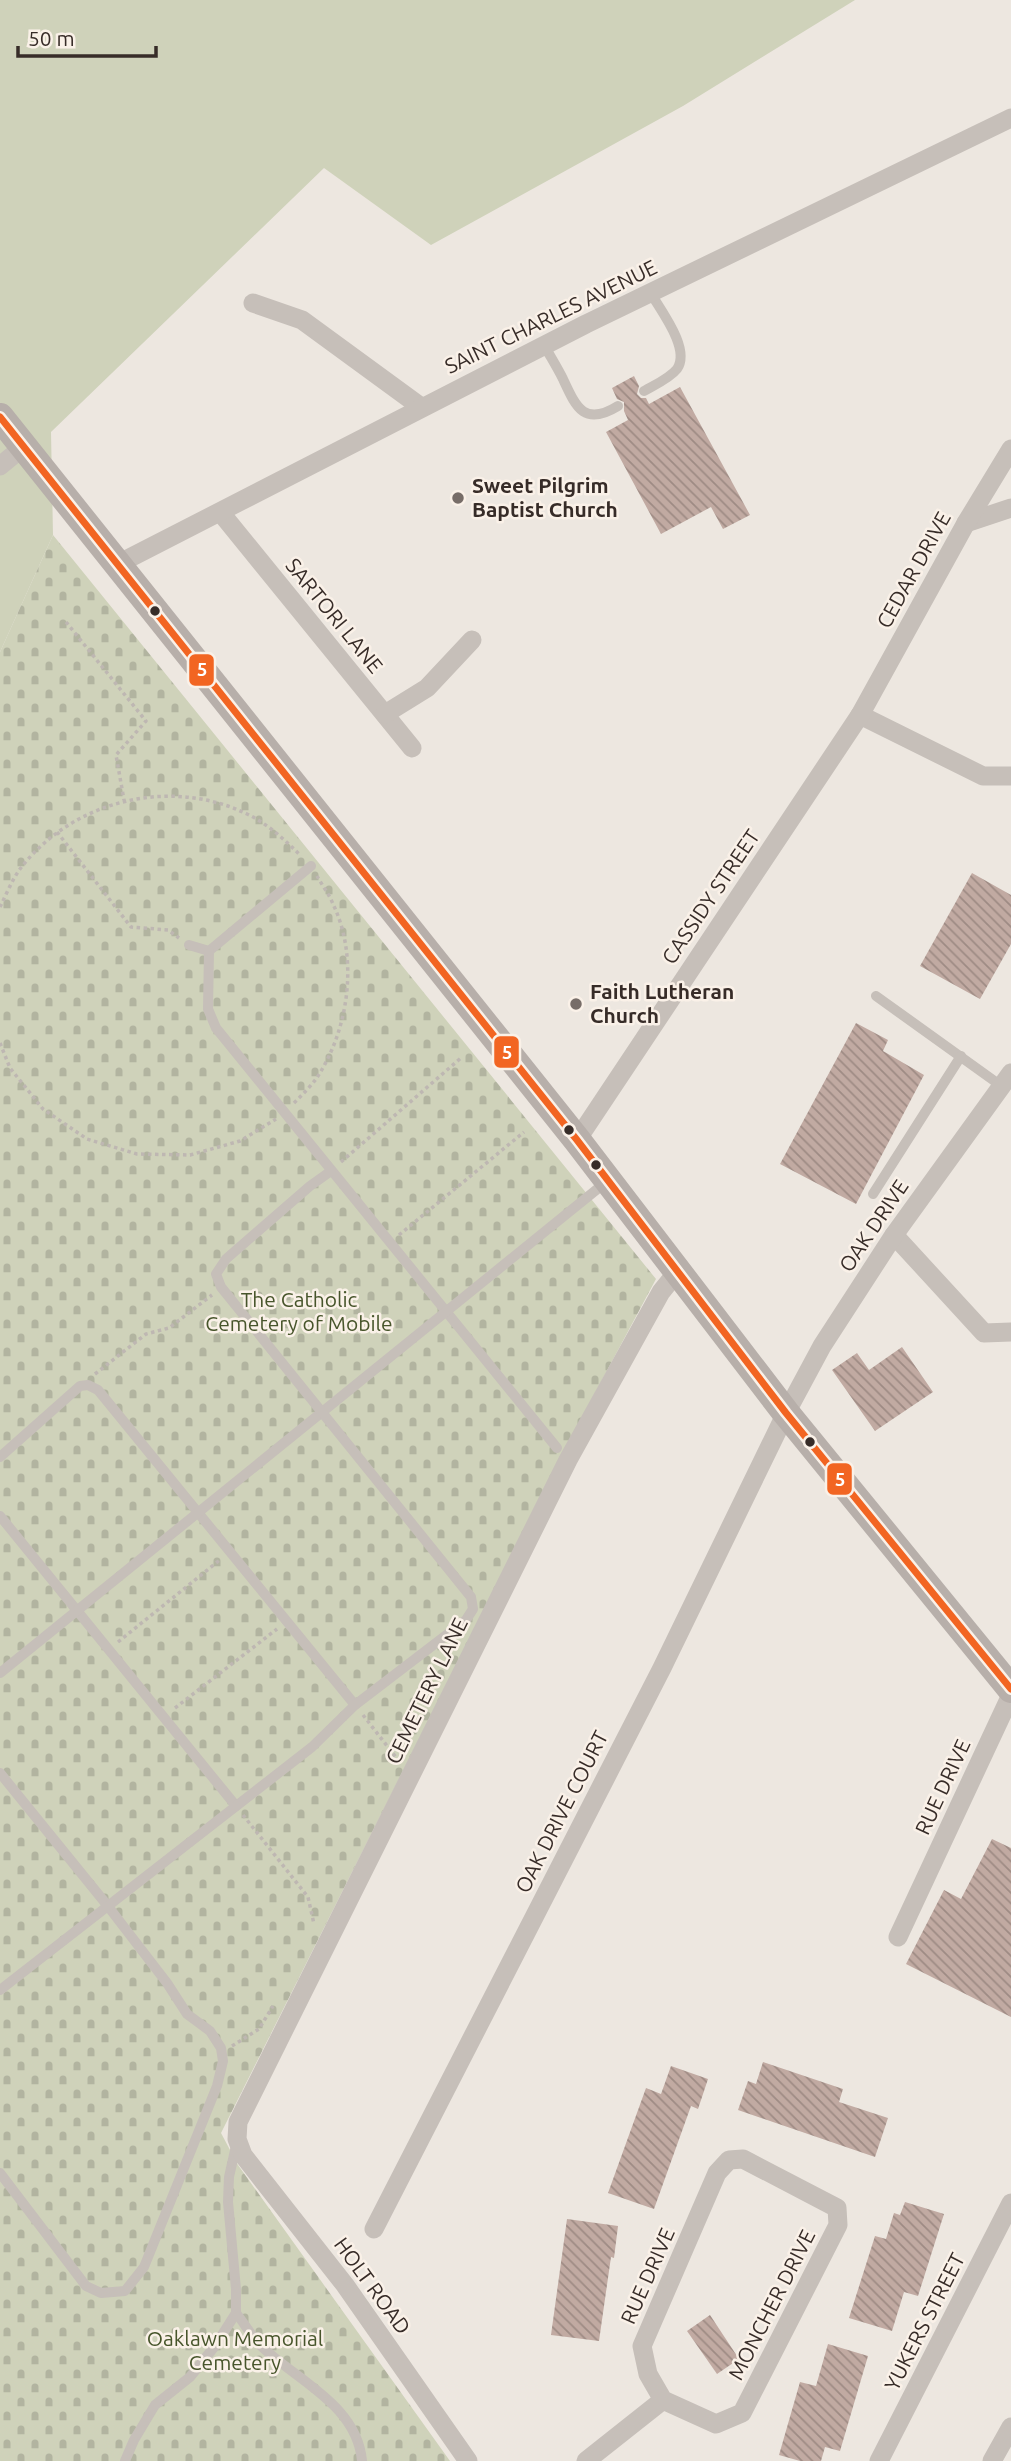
<svg xmlns="http://www.w3.org/2000/svg" width="1011" height="2461" viewBox="0 0 1011 2461" font-family="Ubuntu,sans-serif">
	<style>
		.green { fill: #cfd2ba }
		.cemetery { fill: url(#cemetery-stones) }
		.building { fill: url(#building-back-hatch) }
		.lines { fill: none; stroke-linecap: round; stroke-linejoin: round }
		.path { stroke: #beb7b2; stroke-width: 3.5; stroke-dasharray: 3.5 3.5; stroke-linecap: butt }
		.lane { stroke: #c6bfb9; stroke-width: 10 }
		.street { stroke: #c6bfb9; stroke-width: 19 }
		.secondary { stroke: #b7afaa; stroke-width: 28 }
		.bus-1-casing { stroke: #faf1e8; stroke-width: 12 }
		.bus-1 { stroke: #f26522; stroke-width: 7 }
		.poi-dot { fill: #776d68; stroke: #faf1e8; stroke-width: 2.5 }
		.bus-dot { fill: #372c28; stroke: #faf1e8; stroke-width: 2.5 }
		.labels { text-anchor: middle; stroke-width: 5; stroke-linejoin: round; paint-order: stroke }
		.street-label { font-size: 21px; fill: #372c28; stroke: #faf1e8 }
		.poi-label { font-size: 21px; font-weight: bold; fill: #372c28; stroke: #faf1e8; text-anchor: start }
		.park-label { font-size: 21px; fill: #47552b; stroke: #faf1e8 }
		.line-badge { stroke: #faf1e8; stroke-width: 2.5 }
		.badge-label { font-size: 19px; text-anchor: middle; font-weight: bold; fill: #fff }
	</style>
	<defs>
		<pattern id="cemetery-stones" width="16" height="16" patternUnits="userSpaceOnUse" patternTransform="scale(1.75)"><rect width="16" height="16" fill="#cfd2ba"/><path d="M2 7V4a2 2 0 0 1 4 0v3zM10 15v-3a2 2 0 0 1 4 0v3z" fill="#b2b4a0"/></pattern>
		<pattern id="building-back-hatch" width="6" height="6" patternUnits="userSpaceOnUse" patternTransform="scale(1.75)"><rect width="6" height="6" fill="#c1aaa2"/><path d="M-1 5l2 2M0 0l6 6M5-1l2 2" fill="none" stroke="#9e8b84"/></pattern>
	</defs>
	<rect width="100%" height="100%" fill="#ede7e0"/>
	<polygon class="green" points="0,0 855,0 683,106 431,245 324,168 51,432 53,535 0,652"/>
	<polygon class="cemetery" points="53,535 656,1279 556,1466 221,2133 238,2165 450,2461 0,2461 0,652"/>
	<g class="building">
		<polygon points="634,376 639,386 637,394 641,398 646,398 649,404 680,387 750,515 723,529 711,507 661,534 606,432 628,420 624,411 624,402 617,399 612,388"/>
		<polygon points="972,873 1011,895 1011,944 980,999 920,966"/>
		<polygon points="856,1023 888,1040 883,1051 924,1075 856,1204 780,1164"/>
		<polygon points="902,1347 933,1392 875,1431 832,1370 857,1353 869,1370"/>
		<polygon points="992,1839 1011,1848 1011,2017 906,1964 944,1890 961,1899"/>
		<polygon points="763,2062 843,2089 839,2102 888,2118 875,2157 738,2110 748,2081 756,2084"/>
		<polygon points="671,2066 708,2079 698,2109 691,2106 654,2209 608,2193 646,2088 661,2094"/>
		<polygon points="905,2202 944,2214 918,2296 904,2292 892,2331 849,2318 875,2236 886,2239 894,2213 900,2215"/>
		<polygon points="567,2219 618,2226 614,2258 611,2257 599,2341 551,2335"/>
		<polygon points="710,2315 739,2359 717,2374 687,2331"/>
		<polygon points="828,2344 868,2356 840,2451 825,2447 821,2461 800,2461 779,2455 800,2382 816,2386"/>
	</g>
	<g class="lines">
		<g class="path">
			<polyline points="66,622 146,721 116,755 124,800"/>
			<polyline points="57,832 131,927 168,930 179,938"/>
			<path d="M0,907C6,895 12,880 20,869C72,801 169,776 247,814C268,824 285,840 301,856"/>
			<polyline points="0,1043 10,1068 43,1109 87,1139 137,1154 190,1155 240,1141 276,1119"/>
			<path d="M294,1103C302,1095 310,1087 316,1079C349,1030 359,958 333,904C329,894 322,885 317,876"/>
			<polyline points="341,1162 462,1057"/>
			<polyline points="399,1235 524,1132"/>
			<polyline points="95,1374 146,1334 169,1328 212,1295"/>
			<polyline points="118,1642 221,1559"/>
			<polyline points="175,1708 277,1629"/>
			<polyline points="363,1715 398,1760"/>
			<polyline points="243,1815 308,1897 314,1924"/>
			<polyline points="232,2046 259,2029 273,2006"/>
		</g>
		<g class="lane">
			<path d="M544,345C550,356 557,367 563,379C576,407 584,427 618,406"/>
			<path d="M644,391C654,385 669,379 677,369C691,349 661,311 650,292"/>
			<polyline points="311,866 209,951 208,1009 216,1028 557,1448"/>
			<polyline points="189,945 209,951"/>
			<polyline points="876,996 1000,1085"/>
			<polyline points="873,1194 961,1056"/>
			<polyline points="0,1457 80,1386 88,1385 98,1390 355,1705"/>
			<polyline points="0,1516 236,1806"/>
			<polyline points="0,1673 606,1182"/>
			<polyline points="0,1773 107,1905 167,1983 187,2014 210,2031 221,2048 223,2061 217,2086 144,2267 125,2291 101,2293 86,2286 0,2173"/>
			<polyline points="0,1990 312,1747 355,1705 466,1620 473,1609 471,1597 221,1287 216,1274 226,1259 310,1186 331,1171"/>
			<path d="M236,2313C244,2323 251,2335 259,2344C295,2380 357,2404 362,2461"/>
			<polyline points="125,2461 134,2440 155,2405 190,2377 215,2346 236,2313 236,2289 228,2202 229,2177 236,2146"/>
		</g>
		<g class="street">
			<polyline points="253,303 302,320 421,407"/>
			<polyline points="0,466 23,447"/>
			<polyline points="221,513 412,748"/>
			<polyline points="966,523 1011,508"/>
			<polyline points="116,565 586,324 1011,118"/>
			<polyline points="385,714 427,688 472,640"/>
			<polyline points="860,715 983,776 1011,776"/>
			<polyline points="577,1140 860,715 966,523 1011,449"/>
			<polyline points="894,1235 984,1333 1011,1332"/>
			<polyline points="898,1937 1011,1695"/>
			<polyline points="374,2229 662,1668 786,1413 822,1346 894,1235 1011,1073"/>
			<polyline points="468,2461 345,2285 243,2155 237,2139 238,2122 568,1460 661,1292 677,1272"/>
			<polyline points="586,2461 663,2400 648,2374 642,2346 717,2173 729,2160 743,2159 837,2208 838,2225 742,2413 716,2424 663,2400"/>
			<polyline points="879,2461 1011,2203"/>
			<polyline points="992,2461 1011,2427"/>
		</g>
		<polyline class="secondary" points="0,417 577,1140 786,1413 1011,1689"/>
		<defs>
			<polyline id="bus-1" points="0,417 577,1140 786,1413 1011,1689"/>
		</defs>
		<use href="#bus-1" class="bus-1-casing"/>
		<use href="#bus-1" class="bus-1"/>
	</g>
	<g class="poi-dot">
		<circle cx="458" cy="498" r="7"/>
		<circle cx="576" cy="1004" r="7"/>
	</g>
	<g class="bus-dot">
		<circle cx="155" cy="611" r="6"/>
		<circle cx="569" cy="1130" r="6"/>
		<circle cx="596" cy="1165" r="6"/>
		<circle cx="810" cy="1442" r="6"/>
	</g>
	<g class="labels">
		<g class="street-label">
			<text transform="translate(551 317) rotate(-26)" y="7">SAINT CHARLES AVENUE</text>
			<text transform="translate(914 570) rotate(-61)" y="7">CEDAR DRIVE</text>
			<text transform="translate(334 616) rotate(51)" y="7">SARTORI LANE</text>
			<text transform="translate(711 897) rotate(-56)" y="7">CASSIDY STREET</text>
			<text transform="translate(874 1226) rotate(-56)" y="7">OAK DRIVE</text>
			<text transform="translate(427 1691) rotate(-64)" y="7">CEMETERY LANE</text>
			<text transform="translate(943 1787) rotate(-65)" y="7">RUE DRIVE</text>
			<text transform="translate(562 1812) rotate(-63)" y="7">OAK DRIVE COURT</text>
			<text transform="translate(648 2276) rotate(-66)" y="7">RUE DRIVE</text>
			<text transform="translate(372 2286) rotate(54)" y="7">HOLT ROAD</text>
			<text transform="translate(772 2305) rotate(-63)" y="7">MONCHER DRIVE</text>
			<text transform="translate(925 2322) rotate(-63)" y="7">YUKERS STREET</text>
		</g>
		<g class="poi-label">
			<text x="472" y="493">Sweet Pilgrim<tspan x="472" dy="24">Baptist Church</tspan></text>
			<text x="590" y="999">Faith Lutheran<tspan x="590" dy="24">Church</tspan></text>
		</g>
		<g class="park-label">
			<text x="299" y="1307">The Catholic<tspan x="299" dy="24">Cemetery of Mobile</tspan></text>
			<text x="235" y="2346">Oaklawn Memorial<tspan x="235" dy="24">Cemetery</tspan></text>
		</g>
	</g>
	<g class="line-badge">
		<rect x="188" y="653" width="27" height="34" rx="7" fill="#f26522"/>
		<rect x="493" y="1035" width="27" height="34" rx="7" fill="#f26522"/>
		<rect x="826" y="1462" width="27" height="34" rx="7" fill="#f26522"/>
	</g>
	<g class="badge-label">
		<text x="202" y="676">5</text>
		<text x="507" y="1059">5</text>
		<text x="840" y="1486">5</text>
	</g>
	<path d="M18 46v10h138v-10" fill="none" stroke="#372c28" stroke-width="3.5"/>
	<text x="28" y="46" font-size="21" fill="#372c28" stroke="#faf1e8" stroke-width="5" paint-order="stroke">50 m</text>
</svg>
